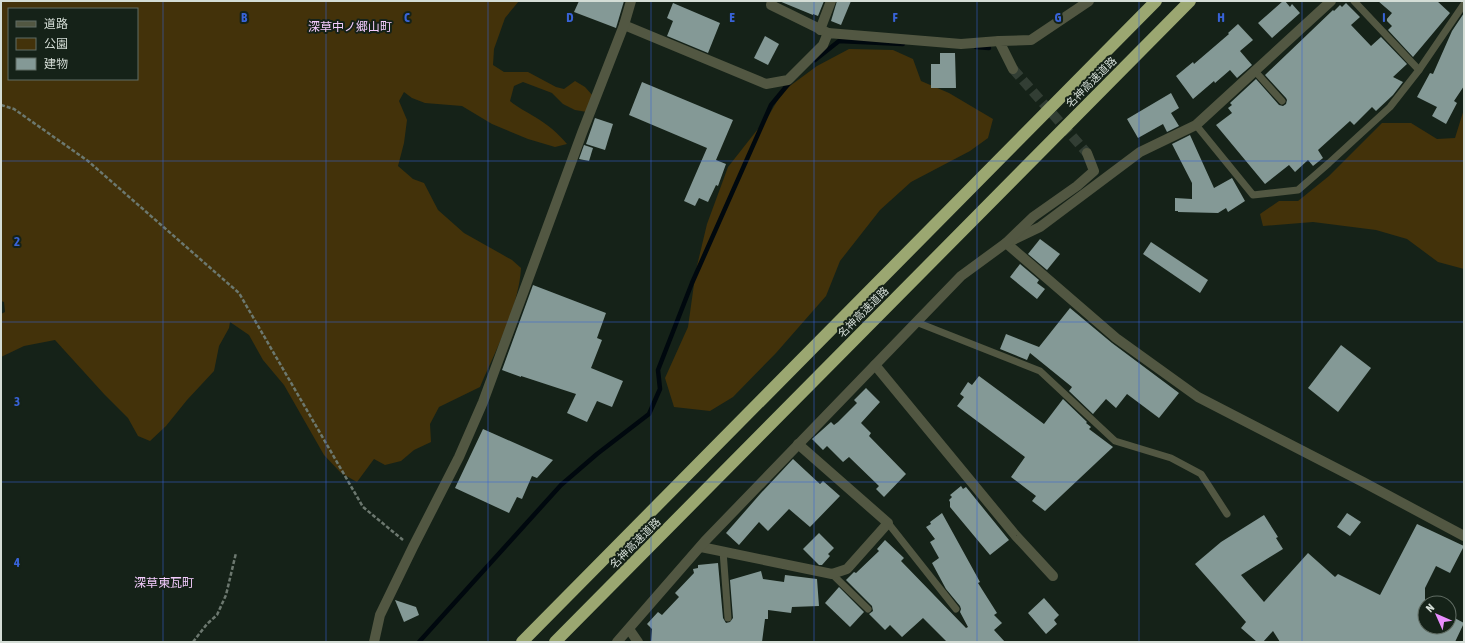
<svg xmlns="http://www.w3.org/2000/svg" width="1465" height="643" viewBox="0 0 1465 643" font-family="'Asap Condensed','Noto Sans JP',sans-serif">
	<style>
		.green { fill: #43320a; fill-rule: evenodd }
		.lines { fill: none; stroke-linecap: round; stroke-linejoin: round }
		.stream { stroke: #00080e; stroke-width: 4.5 }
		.building { fill: #849996 }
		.street-tunnel { stroke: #323e34; stroke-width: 10; stroke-dasharray: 10 5; stroke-linecap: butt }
		.path { stroke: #6c786f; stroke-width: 2.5; stroke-dasharray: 4 2; stroke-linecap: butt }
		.lane { stroke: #525742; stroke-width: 7 }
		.street { stroke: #525742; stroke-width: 10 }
		.highway { stroke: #9ba771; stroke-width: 12 }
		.grid { fill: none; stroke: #3863d8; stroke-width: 1; stroke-opacity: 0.55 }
		.labels { text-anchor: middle; stroke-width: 4; stroke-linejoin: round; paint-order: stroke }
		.street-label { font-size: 11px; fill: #d4ddd6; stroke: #152218 }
		.neighbourhood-label { font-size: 12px; fill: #f4ccfe; stroke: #152218 }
		.grid-label { font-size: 13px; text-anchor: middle; font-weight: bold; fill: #3863d8; stroke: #152218; stroke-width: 4; stroke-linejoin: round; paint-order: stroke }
	</style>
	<rect width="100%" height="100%" fill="#152218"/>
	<g class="green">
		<path d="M1,1H519L505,18L494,49L493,65L504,72H528L556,87L564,89L575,81L585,87L593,96L587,112L575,110L563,104L552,93L523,82L514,86L510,101C518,108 526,111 535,117C547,124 558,133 567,144L555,147L528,139L492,124L462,106L425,103L412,98L404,92L399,101L407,120L404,143L398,166L413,179L424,183L438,210L464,233L512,260L521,268C519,307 495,351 480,387L439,407L430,424L431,442L414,450L401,461L385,465L374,459L357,482L341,473L324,455L284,385L263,360L249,335L230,322L229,328L219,346L214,371L187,400L166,426L150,441L138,436L128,418L104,394L55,340L24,346L1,357V314L5,312L4,302L1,301ZM9,9H137V79H9Z"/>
		<polygon points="849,49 893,50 913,59 921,81 949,93 993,119 988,138 970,151 911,182 880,210 840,261 826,296 776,353 733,397 710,411 674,407 665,378 688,327 696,270 707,224 728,167 769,115 783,91 817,66"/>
		<polygon points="1464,109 1464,269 1438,262 1407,239 1376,230 1313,222 1263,226 1260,214 1279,201 1298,201 1329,176 1382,123 1411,123 1437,139 1455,138"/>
	</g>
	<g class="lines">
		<g class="stream">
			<polyline points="976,47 989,48"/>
			<polyline points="815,60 839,41 903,44"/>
			<polyline points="419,642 561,485 597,454 649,414 660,389 658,370 692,283 771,105 790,82"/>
		</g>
	</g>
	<g class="building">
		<polygon points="579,1 624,1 616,28 574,12"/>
		<polygon points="779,1 824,1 818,16 813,14 813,15"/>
		<polygon points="837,1 851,1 841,25 831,21"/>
		<polygon points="1283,1 1285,1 1290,7 1292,4 1300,13 1272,38 1258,23"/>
		<polygon points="1378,1 1437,1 1450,13 1413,57 1388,30 1392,26 1386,20 1392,13"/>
		<polygon points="673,3 720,23 708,53 667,36 673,21 667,18"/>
		<polygon points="1346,3 1360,17 1351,25 1371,46 1381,37 1407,64 1393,77 1403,82 1393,95 1376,111 1372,107 1354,125 1350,121 1318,150 1323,158 1313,166 1308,160 1295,172 1289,165 1265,184 1216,125 1232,113 1228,108 1232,105 1230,103 1256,79 1279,105 1283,106 1286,104 1287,100 1286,98 1265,75 1333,10 1334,11 1340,5 1342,7"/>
		<polygon points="1464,13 1464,86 1454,101 1457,103 1446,124 1432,116 1437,107 1417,97 1430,73 1433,74 1452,31"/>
		<polygon points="1238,24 1253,40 1240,51 1252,65 1237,78 1230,70 1215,83 1214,81 1193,99 1176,76 1193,62 1194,64 1229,34 1228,33"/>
		<polygon points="765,36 779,44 768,65 754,58"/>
		<polygon points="940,53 955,53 956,88 931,88 931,64 940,64"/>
		<polygon points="642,82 733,120 716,160 726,164 718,186 716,185 708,202 699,198 695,206 684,201 707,148 629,115"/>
		<polygon points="1171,93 1179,108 1171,113 1179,126 1167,132 1163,124 1138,138 1127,119"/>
		<polygon points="595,118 613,124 605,150 586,144"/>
		<polygon points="1190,135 1214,188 1232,178 1245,201 1228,212 1226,208 1218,213 1178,212 1178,211 1175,211 1175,198 1192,199 1192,183 1172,144"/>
		<polygon points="584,145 593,148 589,161 579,159"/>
		<polygon points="1040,239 1060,254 1047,270 1028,254"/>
		<polygon points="1151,242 1208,280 1200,293 1143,254"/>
		<polygon points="1020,264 1039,280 1037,283 1045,289 1037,299 1010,277"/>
		<polygon points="533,285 606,313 597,338 602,340 591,368 623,381 612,407 597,401 587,422 567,413 576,394 521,376 521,377 502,370"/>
		<polygon points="1070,308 1112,343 1179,393 1159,418 1127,394 1116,408 1106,399 1093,414 1069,391 1072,387 1030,353 1027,360 1000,349 1006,334 1039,347"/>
		<polygon points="1341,345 1371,368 1338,412 1308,388"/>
		<polygon points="979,376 1044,424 1063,399 1087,422 1086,423 1091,427 1089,429 1113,447 1045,511 1032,501 1036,496 1011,477 1025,457 957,406 964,397 960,394 968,382 972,385"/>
		<polygon points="866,388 880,402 861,423 871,433 869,436 906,474 884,497 876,489 879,486 849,457 843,462 827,446 823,450 812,439 831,422 834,425 838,422 857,403 854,400"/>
		<polygon points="483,429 553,460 537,478 532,476 522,499 517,497 509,513 455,488"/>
		<polygon points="793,459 820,484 823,481 840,496 810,527 789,509 768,531 759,522 739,545 726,533 761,493"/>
		<polygon points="961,486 963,489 966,487 1009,540 990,555 950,507 950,502 949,500 952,497 950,495"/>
		<polygon points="942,513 980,582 978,583 997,613 994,615 1002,623 994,630 1005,642 947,642 923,618 902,637 890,625 885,630 869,614 873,611 872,606 846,580 854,572 856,573 879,551 877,549 885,540 904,558 901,561 966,628 968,627 960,612 961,609 960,606 946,589 932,563 939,558 930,542 935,539 926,527 931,524 930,522"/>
		<polygon points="1347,513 1361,522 1350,536 1337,527"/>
		<polygon points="1264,515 1278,537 1276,538 1283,549 1241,575 1264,602 1308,553 1335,577 1338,574 1380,595 1417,524 1464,546 1450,573 1436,566 1425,588 1425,627 1449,627 1449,615 1464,623 1455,642 1280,642 1273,631 1263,642 1257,642 1241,628 1246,622 1195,564 1221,542"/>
		<polygon points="819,533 834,548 828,554 830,556 822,565 819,565 803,549"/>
		<polygon points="718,563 723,618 726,623 730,622 733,618 730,580 761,571 763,579 784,582 785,575 817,579 819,606 792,607 791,613 768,610 768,619 765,619 762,642 651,642 652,629 647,624 658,612 662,615 679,597 675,593 694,573 693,569 698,568 698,565"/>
		<polygon points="839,587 864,612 850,627 825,603"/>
		<polygon points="1044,598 1059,615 1054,620 1057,624 1046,634 1028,613"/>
		<polygon points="395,600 416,607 419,615 404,622"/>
	</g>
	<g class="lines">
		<polyline class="street-tunnel" points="1013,69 1087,153"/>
		<g class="path">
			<polyline points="1,105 14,109 88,161 239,293 363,507 403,540"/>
			<polyline points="193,642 207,624 217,615 226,595 236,553"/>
		</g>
		<g class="lane">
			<polyline points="1354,1 1419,70"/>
			<polyline points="1254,70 1282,101"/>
			<polyline points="1196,125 1253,195 1298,190 1329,163 1390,107 1419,70 1464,4"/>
			<polyline points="916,322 1040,371 1115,441 1171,458 1201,474 1227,514"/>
			<polyline points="888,523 956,609"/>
			<polyline points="723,551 728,618"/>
			<polyline points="832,574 868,609"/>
		</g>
		<g class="street">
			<polyline points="772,1 771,5 828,33"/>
			<polyline points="624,25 766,84 788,80 823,45 828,33 961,44 999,41"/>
			<polyline points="820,30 831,1"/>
			<polyline points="1013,69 999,41 1031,40 1089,1"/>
			<polyline points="1013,240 1040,227 1140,152 1196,125 1331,1"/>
			<polyline points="1006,243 1116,338 1198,397 1363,482 1464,536"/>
			<polyline points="875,365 1016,536 1053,576"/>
			<polyline points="701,547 832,574 847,569 888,523 798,444"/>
			<polyline points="629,629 638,642"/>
			<polyline points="374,642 380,615 413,547 459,457 483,402 582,133 624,25 631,1"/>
			<polyline points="617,642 705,541 961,276 1006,243 1033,217 1077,186 1094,171 1087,153"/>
		</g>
		<g class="highway">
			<polyline points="522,642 1156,1"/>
			<polyline points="555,642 1190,1"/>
		</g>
	</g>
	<path class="grid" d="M163,1V642M326,1V642M488,1V642M651,1V642M814,1V642M977,1V642M1139,1V642M1302,1V642M1,161H1464M1,322H1464M1,482H1464"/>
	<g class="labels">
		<g class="street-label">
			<text transform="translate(1091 82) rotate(-45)" y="4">名神高速道路</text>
			<text transform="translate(863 312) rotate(-45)" y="4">名神高速道路</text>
			<text transform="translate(635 543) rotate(-45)" y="4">名神高速道路</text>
		</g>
		<g class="neighbourhood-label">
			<text x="350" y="31">深草中ノ郷山町</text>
			<text x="164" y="587">深草東瓦町</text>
		</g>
	</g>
	<g class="grid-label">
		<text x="244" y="22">B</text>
		<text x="407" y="22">C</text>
		<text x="570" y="22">D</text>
		<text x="732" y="22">E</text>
		<text x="895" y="22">F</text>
		<text x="1058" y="22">G</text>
		<text x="1221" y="22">H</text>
		<text x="1384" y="22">I</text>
		<text x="17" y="246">2</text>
		<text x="17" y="406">3</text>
		<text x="17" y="567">4</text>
	</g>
	<rect width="1465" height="643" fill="none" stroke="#d4ddd6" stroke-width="4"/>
	<rect x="8" y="8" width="130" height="72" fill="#152218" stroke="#616d64"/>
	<rect x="16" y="21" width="20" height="6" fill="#525742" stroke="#616d64"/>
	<text x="44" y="28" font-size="12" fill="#d4ddd6">道路</text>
	<rect x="16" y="38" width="20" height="12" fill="#43320a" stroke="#616d64"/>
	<text x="44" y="48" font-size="12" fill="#d4ddd6">公園</text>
	<rect x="16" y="58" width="20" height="12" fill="#849996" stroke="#616d64"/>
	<text x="44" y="68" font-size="12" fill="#d4ddd6">建物</text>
	<g transform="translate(1437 615) rotate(315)"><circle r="19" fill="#152218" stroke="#616d64"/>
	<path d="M0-3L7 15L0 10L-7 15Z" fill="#e98efe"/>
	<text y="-6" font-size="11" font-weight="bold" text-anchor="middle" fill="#d4ddd6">N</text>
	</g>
</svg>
